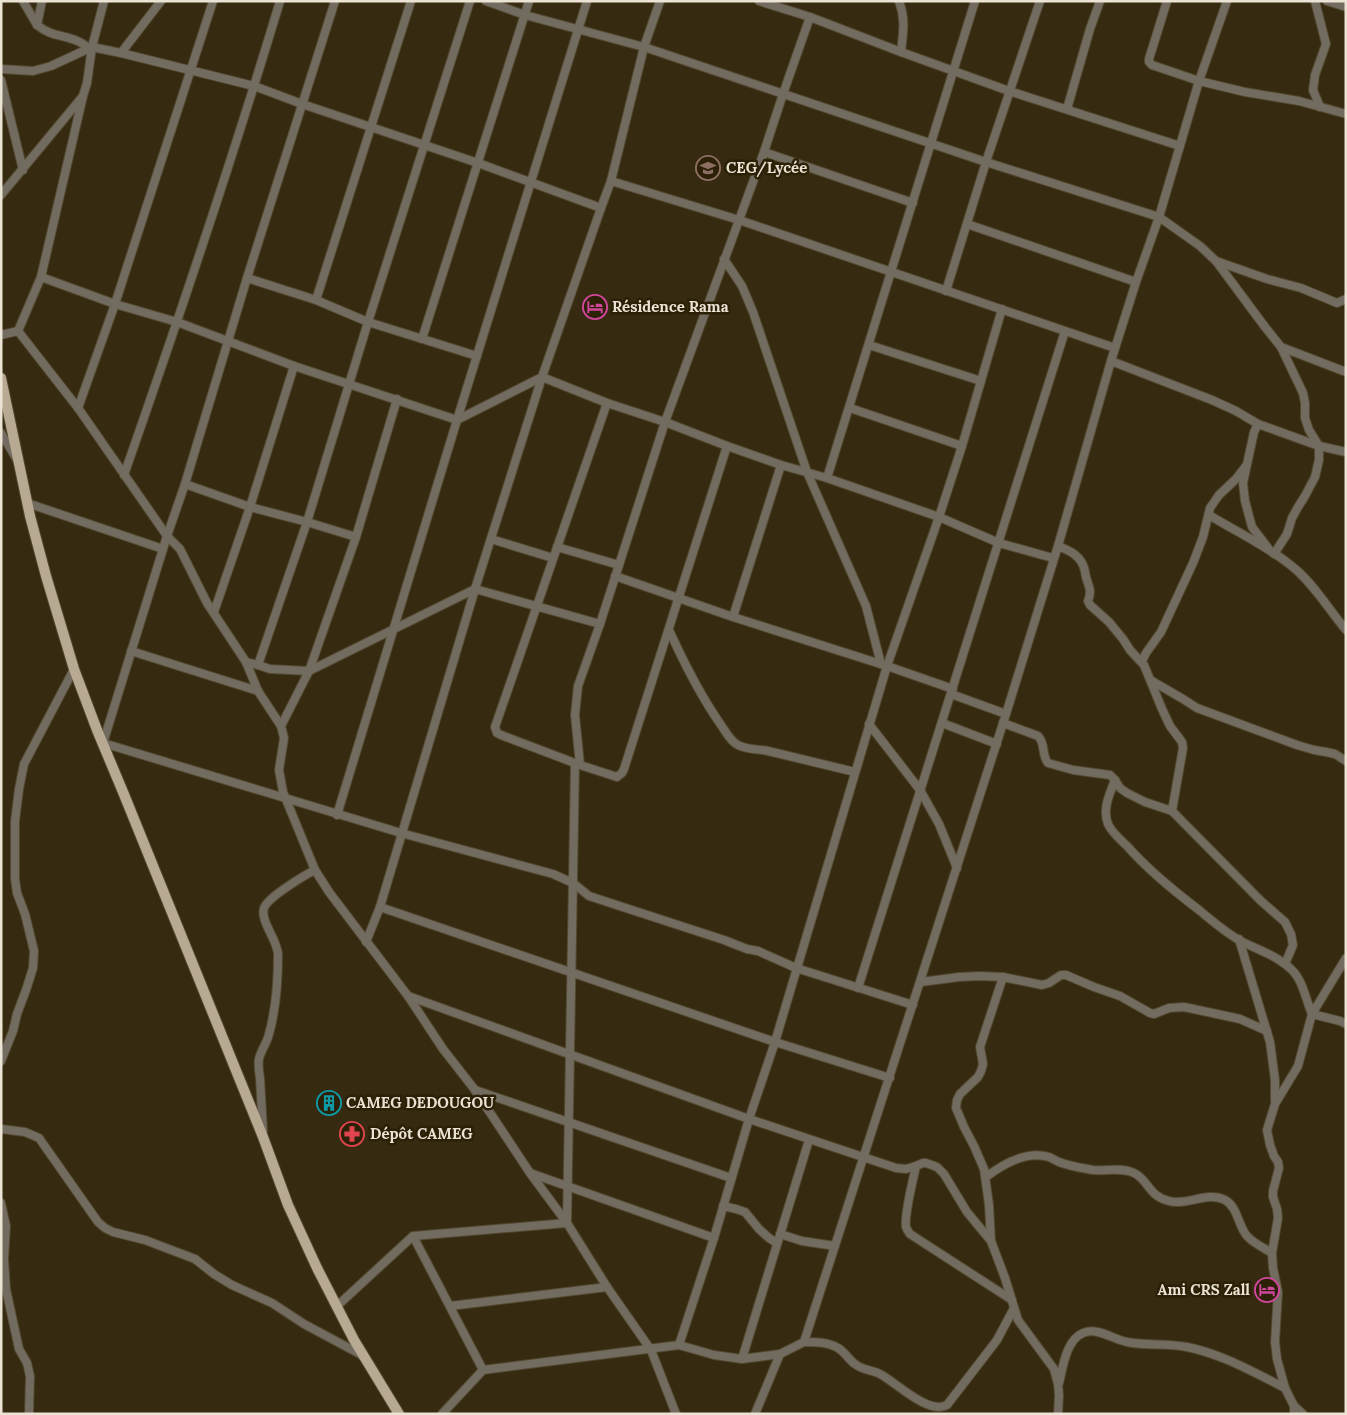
<svg xmlns="http://www.w3.org/2000/svg" width="1347" height="1415" viewBox="0 0 1347 1415" font-family="Lora,serif">
	<style>
		.lines { fill: none; stroke-linecap: round; stroke-linejoin: round }
		.minor-casing { stroke: #53482f; stroke-width: 10 }
		.major-casing { stroke: #53482f; stroke-width: 12 }
		.minor { stroke: #726b5f; stroke-width: 8 }
		.major { stroke: #b8aa92; stroke-width: 10 }
		.labels { text-anchor: middle; stroke-width: 5; stroke-linejoin: round; paint-order: stroke }
		.poi-label { font-size: 15px; font-weight: bold; fill: #ebe3d4; stroke: #2c2006; text-anchor: start }
	</style>
	<rect width="100%" height="100%" fill="#362a10"/>
	<g class="lines">
		<defs>
			<g id="minor">
				<polyline points="23,1 37,25"/>
				<path d="M42,1L37,25C52,37 60,34 75,40C81,42 85,45 90,49"/>
				<polyline points="335,1 247,278 185,484 167,536 103,743 401,833 553,874 573,883 589,896 724,940 747,949 758,951 796,968 913,1005"/>
				<polyline points="486,1 525,15 644,47 611,181 601,208"/>
				<polyline points="660,1 644,47 986,162 1159,217 1200,246 1216,261 1265,327 1281,347 1303,393 1305,403 1305,418 1309,430 1319,446 1319,460 1315,477 1305,496 1298,507 1292,518 1287,534 1274,554"/>
				<polyline points="759,1 810,17 901,52 1009,91 1180,146"/>
				<path d="M899,1C906,20 903,33 901,52"/>
				<polyline points="1167,1 1149,59 1149,62 1152,65 1199,81 1245,92 1299,101 1346,114"/>
				<polyline points="1315,1 1326,44 1315,75 1313,90 1320,107"/>
				<polyline points="1327,1 1346,7"/>
				<polyline points="121,53 161,1"/>
				<polyline points="1,69 33,71 51,66 92,47 121,53 254,86 302,104 478,163 601,208 542,377 457,420 294,366 177,322 115,304 41,277"/>
				<polyline points="1,80 23,170"/>
				<polyline points="1067,109 1090,29 1100,1"/>
				<polyline points="764,152 913,203"/>
				<polyline points="611,181 739,220 1115,348"/>
				<polyline points="1,195 83,96 87,83 92,47 104,1"/>
				<polyline points="967,224 1136,282"/>
				<polyline points="724,259 742,286 753,312 807,472 866,606 881,664"/>
				<polyline points="1216,261 1267,279 1301,288 1337,303 1346,299"/>
				<polyline points="247,278 316,300 368,322 477,356"/>
				<polyline points="946,291 986,162 1040,1"/>
				<polyline points="316,300 411,1"/>
				<polyline points="1002,309 962,446 939,517 999,543 1053,558"/>
				<polyline points="18,331 78,408 167,536 180,549 207,603 246,662 258,691 281,726 284,738 279,770 283,792 315,870 329,892 408,996 443,1049 475,1090 530,1173 567,1223 607,1287 651,1350 676,1414"/>
				<polyline points="18,331 41,277 83,96"/>
				<polyline points="1,335 18,331"/>
				<polyline points="422,339 529,1"/>
				<polyline points="869,345 981,381"/>
				<polyline points="1281,347 1346,372"/>
				<polyline points="1111,361 1212,400 1236,411 1258,424 1319,446 1346,452"/>
				<polyline points="607,403 495,727 497,733 501,735 580,765 617,777 622,773 624,769 727,446"/>
				<polyline points="78,408 115,304 213,1"/>
				<polyline points="850,408 962,446"/>
				<polyline points="1258,424 1254,432 1243,483 1245,501 1252,527 1268,548"/>
				<polyline points="1,433 16,458"/>
				<path d="M124,475C179,318 232,161 280,1"/>
				<polyline points="827,478 975,1"/>
				<polyline points="185,484 250,507 307,522 356,537"/>
				<polyline points="27,503 163,549"/>
				<path d="M1209,515C1235,531 1271,548 1294,568C1313,583 1330,611 1346,630"/>
				<polyline points="491,539 553,558"/>
				<path d="M1058,546C1068,550 1078,554 1083,565C1085,569 1085,573 1086,577C1089,587 1092,591 1088,601L1090,605L1109,622L1123,639L1130,650L1144,665L1162,709L1170,726L1182,742L1183,748L1172,811"/>
				<polyline points="557,547 619,565"/>
				<polyline points="615,576 733,617 887,666 953,689"/>
				<polyline points="214,612 250,507 294,366"/>
				<polyline points="733,617 781,465"/>
				<path d="M669,630C684,663 700,695 721,725C726,732 730,741 738,745C747,750 759,749 768,751C797,758 826,765 855,772"/>
				<polyline points="131,651 258,691"/>
				<polyline points="1142,661 1146,653 1161,632 1193,563 1203,537 1210,508 1219,495 1236,479 1246,466"/>
				<polyline points="246,662 258,665 307,522 368,322 470,1"/>
				<polyline points="258,665 270,669 309,671 356,537 397,399"/>
				<polyline points="1152,681 1183,699 1197,708 1297,745 1314,750 1326,752 1335,754 1346,761"/>
				<polyline points="951,694 1006,714"/>
				<polyline points="942,723 997,744"/>
				<path d="M1003,723L1038,736C1046,744 1041,754 1048,763L1073,770L1110,775L1115,780L1120,788L1127,793L1145,802L1172,811L1261,901L1285,922L1291,934L1293,945L1285,964"/>
				<polyline points="869,724 920,790 939,824 957,868"/>
				<polyline points="281,726 309,671 475,589 542,377 607,403 665,422 727,446 781,465 827,478 939,517 887,666 775,1042 749,1119 714,1238 679,1345"/>
				<polyline points="580,765 575,715 578,686 600,624 665,422 764,152 783,94 810,17"/>
				<path d="M1115,780C1110,793 1102,809 1108,824C1112,833 1121,840 1128,847C1149,871 1174,891 1199,910C1212,921 1225,932 1239,940C1257,950 1277,955 1292,970C1303,981 1306,1000 1312,1014"/>
				<polyline points="337,815 457,420 587,1"/>
				<polyline points="380,907 775,1042 890,1078"/>
				<polyline points="1239,939 1270,1042 1275,1080 1275,1100"/>
				<polyline points="366,942 380,907 475,589 600,624"/>
				<polyline points="1003,977 980,1047 983,1064 981,1071 978,1077 960,1094 957,1100 956,1108 964,1127 974,1146 984,1169 989,1205 991,1241 1005,1278 1018,1320 1054,1369 1058,1384 1059,1395 1058,1414"/>
				<polyline points="921,982 959,977 979,976 1003,977 1042,985 1049,983 1061,975 1066,975 1094,987 1120,996 1150,1013 1154,1014 1169,1008 1184,1007 1240,1019 1267,1031"/>
				<polyline points="858,988 1065,331"/>
				<polyline points="408,996 749,1119 896,1168 906,1169 916,1166 923,1163 926,1163 937,1167 944,1174 967,1212 991,1241"/>
				<polyline points="1312,1014 1340,1021 1346,1024"/>
				<polyline points="1,1061 13,1031 17,1014 26,990 33,968 34,951 25,914 17,893 15,879 15,821 19,789 24,764 74,669"/>
				<polyline points="475,1090 731,1178"/>
				<polyline points="1,1129 25,1132 39,1138 98,1222 105,1228 113,1232 145,1240 195,1259 214,1274 232,1285 272,1303 304,1324 360,1354 362,1356"/>
				<path d="M263,1131C262,1113 261,1095 260,1078C259,1072 258,1064 259,1059C261,1050 267,1043 269,1034C276,1009 278,981 278,955C278,940 260,922 264,908C268,897 305,875 315,870"/>
				<path d="M916,1166C913,1180 904,1215 906,1227C907,1230 908,1231 910,1234L1012,1300"/>
				<polyline points="530,1173 714,1238"/>
				<path d="M986,1177C1003,1164 1026,1150 1049,1157C1052,1158 1056,1161 1059,1162C1069,1166 1082,1168 1093,1170C1106,1171 1122,1167 1134,1173C1149,1180 1148,1196 1169,1201C1187,1206 1207,1191 1225,1200C1238,1207 1238,1226 1247,1236C1253,1243 1264,1248 1272,1253"/>
				<polyline points="1,1203 6,1226 4,1259 6,1289 19,1349 27,1363 30,1376 29,1414"/>
				<polyline points="723,1206 736,1209 745,1212 759,1229 769,1238 777,1243"/>
				<polyline points="780,1234 802,1241 835,1246"/>
				<polyline points="413,1236 483,1370"/>
				<polyline points="337,1306 413,1236 567,1223 575,763"/>
				<polyline points="450,1306 607,1287"/>
				<path d="M804,1342C816,1342 828,1342 838,1348C845,1352 849,1360 855,1364C862,1370 872,1370 880,1374C897,1383 928,1415 947,1405L997,1340L1014,1308"/>
				<polyline points="742,1359 809,1140"/>
				<path d="M1059,1383C1063,1367 1066,1340 1083,1333C1098,1327 1112,1339 1127,1342C1146,1346 1167,1343 1187,1347C1222,1354 1253,1372 1285,1388"/>
				<polyline points="1294,1406 1303,1414"/>
				<polyline points="442,1414 483,1370 679,1345 714,1355 742,1359 780,1354 804,1342 1006,714 1058,546 1111,361 1136,282 1159,217 1199,81 1227,1"/>
				<polyline points="755,1414 780,1354"/>
				<polyline points="1294,1414 1294,1406 1285,1388 1277,1359 1275,1342 1278,1292 1273,1268 1272,1253 1278,1218 1277,1209 1273,1197 1273,1191 1279,1168 1278,1162 1274,1156 1270,1145 1267,1130 1275,1104 1298,1066 1312,1014 1346,958"/>
			</g>
			<polyline id="major" points="1,378 30,516 46,576 74,669 97,730 123,792 263,1137 288,1205 317,1268 354,1340 399,1414"/>
		</defs>
		<use href="#minor" class="minor-casing"/>
		<use href="#major" class="major-casing"/>
		<use href="#minor" class="minor"/>
		<use href="#major" class="major"/>
	</g>
	<defs>
		<symbol id="school-ring" viewBox="-11 -11 22 22"><circle r="9.5" fill="#2c2006" stroke="#8d6e63" stroke-width="1.5"/><path d="M0-5L7-2L0 1L-7-2ZM-4 1L0 2.5L4 1V4Q0 6-4 4Z" fill="#8d6e63"/></symbol>
		<symbol id="hotel-ring" viewBox="-11 -11 22 22"><circle r="9.5" fill="#2c2006" stroke="#d1479c" stroke-width="1.5"/><path d="M-6-4.5h1.5V1H6V5H4.5V3h-9V5H-6ZM-4 0a1.8 1.8 0 1 1 3.6 0ZM.5 0V-2.5h3Q6-2.5 6 0Z" fill="#d1479c"/></symbol>
		<symbol id="building-ring" viewBox="-11 -11 22 22"><circle r="9.5" fill="#2c2006" stroke="#0f9aa8" stroke-width="1.5"/><path d="M-4-6H4V6H1V3H-1V6H-4ZM-2.5-4.3h1.7v1.8h-1.7ZM.8-4.3h1.7v1.8H.8ZM-2.5-1h1.7V.8h-1.7ZM.8-1h1.7V.8H.8Z" fill="#0f9aa8"/></symbol>
		<symbol id="pharmacy-ring" viewBox="-11 -11 22 22"><circle r="9.5" fill="#2c2006" stroke="#e0444e" stroke-width="1.5"/><path d="M-2-6h4v4h4v4h-4v4h-4v-4h-4v-4h4Z" fill="#e0444e"/></symbol>
	</defs>
	<g fill-rule="evenodd">
		<use href="#school-ring" x="694" y="154" width="28" height="28"/>
		<use href="#hotel-ring" x="581" y="293" width="28" height="28"/>
		<use href="#building-ring" x="315" y="1089" width="28" height="28"/>
		<use href="#pharmacy-ring" x="338" y="1120" width="28" height="28"/>
		<use href="#hotel-ring" x="1253" y="1276" width="28" height="28"/>
	</g>
	<g class="labels">
		<g class="poi-label">
			<text x="726" y="173">CEG/Lycée</text>
			<text x="612" y="312">Résidence Rama</text>
			<text x="346" y="1108">CAMEG DEDOUGOU</text>
			<text x="370" y="1139">Dépôt CAMEG</text>
			<text x="1250" y="1295" text-anchor="end">Ami CRS Zall</text>
		</g>
	</g>
	<rect width="1347" height="1415" fill="none" stroke="#ebe3d4" stroke-width="5"/>
</svg>
